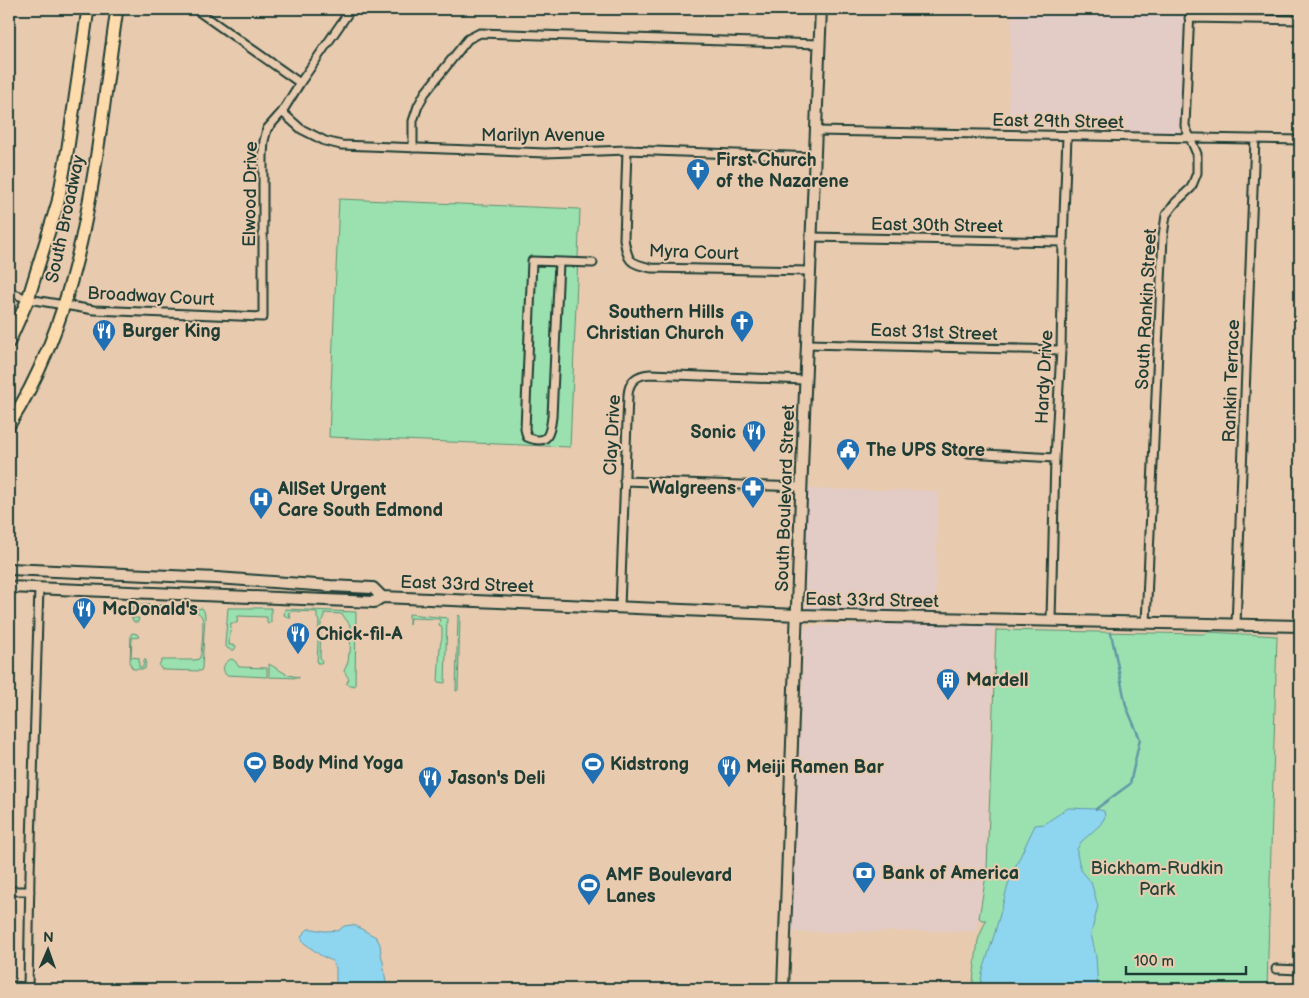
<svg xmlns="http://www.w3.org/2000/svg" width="1309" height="998" font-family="'Balsamiq Sans',sans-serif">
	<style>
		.built { fill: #e3cbc6 }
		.green { fill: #9be1af; stroke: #5d8f72 }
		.water { fill: #8ed5f0; stroke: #6298a5 }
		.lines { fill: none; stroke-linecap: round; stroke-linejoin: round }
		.stream { stroke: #6298a5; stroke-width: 2.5 }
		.street-casing { stroke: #1f3d34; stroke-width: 11 }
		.secondary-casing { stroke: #1f3d34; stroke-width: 14 }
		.primary-casing { stroke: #1f3d34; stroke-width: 15 }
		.street { stroke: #e8cbaf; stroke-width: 7 }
		.secondary { stroke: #e8cbaf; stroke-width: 10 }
		.primary { stroke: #fedbac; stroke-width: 11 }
		.labels { text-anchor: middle; stroke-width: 4; stroke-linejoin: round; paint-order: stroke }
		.street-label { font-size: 18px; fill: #1f3d34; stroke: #e8cbaf }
		.poi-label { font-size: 18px; font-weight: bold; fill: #1f3d34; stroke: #e8cbaf; text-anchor: start }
		.park-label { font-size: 18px; fill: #25453a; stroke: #e8cbaf }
	</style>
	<rect width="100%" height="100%" fill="#e8cbaf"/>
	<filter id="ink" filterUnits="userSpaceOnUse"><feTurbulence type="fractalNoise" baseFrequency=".02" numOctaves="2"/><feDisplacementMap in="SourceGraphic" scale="10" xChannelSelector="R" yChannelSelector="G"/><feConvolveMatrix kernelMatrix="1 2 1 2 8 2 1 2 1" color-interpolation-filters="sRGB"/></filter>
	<g filter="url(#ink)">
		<!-- built -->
		<path class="built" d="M1012 9H1184L1179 132 1008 127Z
			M806 489 938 491 935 612 804 611Z
			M994 623 986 869 976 931 791 932 805 626Z"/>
		<!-- green -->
		<path class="green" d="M339 199 580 209 570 447 329 437Z
			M141 604 193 607 198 609 202 608 204 611 205 616 202 668 201 671 165 670 161 669 159 665 162 660H195L199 659 201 654C202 646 204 624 202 617 196 604 153 606 141 605L139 608H133V618H139L138 622H134C130 619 132 611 133 606H138Z
			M228 608H271V622L268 624 267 623V617L238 616 237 623H231L229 645H235L236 647 234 650H231L227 648 225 644Z
			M285 609 356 612 355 686 347 684V682L349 679 344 671 348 662 349 653H350L351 631H349L350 625 342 614 324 613V619L321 622 320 657 322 662 321 663H317L319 621 317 618V612L292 611 288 613 291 618H289L284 615Z
			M409 614 447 618 445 683 438 682 440 646 442 638V627L439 625 440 619 410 618 409 625Z
			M459 615 460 616 458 690 456 691 458 616Z
			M996 630 1205 634 1209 632 1277 636 1267 989H972L978 940 986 920H982L979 918 987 869Z
			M133 633 137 634 139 637 132 638 131 657 139 658V667H143L144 660H146L145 669H133L130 664 131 634Z
			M232 659 235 661 239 667 267 668V677L226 675C221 669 224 661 232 659Z
			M269 664 288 675 299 677V678L269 677Z"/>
		<!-- water -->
		<path class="water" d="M1068 808 1096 809 1104 811 1105 817 1100 825 1081 842 1077 849V854L1081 870 1091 882 1098 906 1091 934 1096 956 1098 989H980L982 974 995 932 1010 878 1035 825 1044 824Z
			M351 925 356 926 376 937 380 944 381 954 383 962 387 989H336V968L332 961 320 955 303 942 301 936 308 929C314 928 319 931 325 931 330 931 333 930 338 931L344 926Z"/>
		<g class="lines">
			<!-- stream -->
			<path class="stream" d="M1096 809 1130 784 1140 739 1126 706 1111 633"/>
			<!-- street casing -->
			<g class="street-casing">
				<path id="street" d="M195 9 300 83
					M1189 18 1300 20
					M282 112 301 129 325 141 341 145 545 153 627 150 815 157
					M816 131 1300 140
					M413 148V121L418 106 425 93 468 39 480 33 819 44
					M627 150 624 239C628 262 629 263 651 268L810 271
					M811 237 1063 242
					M559 262 552 417C550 434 548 446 527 437L525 429 532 261 593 263
					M9 292 28 299 94 310 263 317V156L264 141 267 129 282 112 300 83 351 9
					M807 344 1061 350
					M968 453 1055 458
					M624 481 802 487
					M620 607 628 395C629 381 636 375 650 374L805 380
					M1051 620 1055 458 1061 350 1063 242 1067 136
					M1146 623 1163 236 1166 215 1176 202 1191 188 1197 173V154L1185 126 1190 9
					M1236 625 1255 139
					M9 891H30
					M1276 969 1300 970
					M9 986 28 987
					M28 989 30 874 39 588"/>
			</g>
			<!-- secondary casing -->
			<g class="secondary-casing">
				<path id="secondary" d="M9 569 217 578 330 586 373 588 382 597
					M9 587 374 602 382 597 798 615 1300 626
					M783 989 804 415 821 9"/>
			</g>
			<!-- primary casing -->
			<g class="primary-casing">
				<path id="primary" d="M9 342 28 299 58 202 68 147 88 9
					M9 425C88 302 96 150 117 9"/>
			</g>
			<!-- street -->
			<use href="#street" class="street"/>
			<!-- secondary -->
			<use href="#secondary" class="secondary"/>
			<!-- primary -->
			<use href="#primary" class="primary"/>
		</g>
	</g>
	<!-- icons -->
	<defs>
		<g id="church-pin" transform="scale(1.25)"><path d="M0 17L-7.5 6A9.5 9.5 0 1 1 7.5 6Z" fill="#1f6fb2" stroke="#e8cbaf"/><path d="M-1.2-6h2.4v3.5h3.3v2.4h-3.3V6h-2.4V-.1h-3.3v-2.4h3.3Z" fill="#fff"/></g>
		<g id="restaurant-pin" transform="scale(1.25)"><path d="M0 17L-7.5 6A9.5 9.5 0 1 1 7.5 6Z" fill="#1f6fb2" stroke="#e8cbaf"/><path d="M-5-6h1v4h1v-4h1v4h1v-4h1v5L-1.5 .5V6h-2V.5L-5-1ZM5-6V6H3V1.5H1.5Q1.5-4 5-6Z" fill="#fff"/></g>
		<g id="civic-pin" transform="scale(1.25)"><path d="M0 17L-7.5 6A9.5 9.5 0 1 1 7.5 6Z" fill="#1f6fb2" stroke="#e8cbaf"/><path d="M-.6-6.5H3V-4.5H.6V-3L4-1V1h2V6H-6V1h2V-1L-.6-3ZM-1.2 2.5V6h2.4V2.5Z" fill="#fff"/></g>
		<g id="pharmacy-pin" transform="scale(1.25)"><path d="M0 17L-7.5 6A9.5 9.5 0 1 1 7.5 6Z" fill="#1f6fb2" stroke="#e8cbaf"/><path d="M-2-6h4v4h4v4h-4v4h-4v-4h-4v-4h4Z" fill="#fff"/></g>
		<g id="hospital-pin" transform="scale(1.25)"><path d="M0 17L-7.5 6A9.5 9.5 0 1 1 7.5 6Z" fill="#1f6fb2" stroke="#e8cbaf"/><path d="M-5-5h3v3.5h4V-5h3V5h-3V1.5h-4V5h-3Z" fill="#fff"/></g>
		<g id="building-pin" transform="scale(1.25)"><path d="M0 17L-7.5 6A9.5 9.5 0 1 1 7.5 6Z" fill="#1f6fb2" stroke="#e8cbaf"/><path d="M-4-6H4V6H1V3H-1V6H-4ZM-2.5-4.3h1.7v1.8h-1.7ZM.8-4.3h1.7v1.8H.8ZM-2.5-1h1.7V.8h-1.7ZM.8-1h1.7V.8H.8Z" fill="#fff"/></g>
		<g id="stadium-pin" transform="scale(1.25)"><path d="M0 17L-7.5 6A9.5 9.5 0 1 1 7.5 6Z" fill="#1f6fb2" stroke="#e8cbaf"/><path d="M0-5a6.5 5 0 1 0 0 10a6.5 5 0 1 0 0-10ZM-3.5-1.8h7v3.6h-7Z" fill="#fff"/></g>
		<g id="bank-pin" transform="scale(1.25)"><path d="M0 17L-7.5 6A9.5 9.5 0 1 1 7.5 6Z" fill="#1f6fb2" stroke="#e8cbaf"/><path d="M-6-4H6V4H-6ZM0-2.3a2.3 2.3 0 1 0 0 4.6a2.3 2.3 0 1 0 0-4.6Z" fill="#fff"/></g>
	</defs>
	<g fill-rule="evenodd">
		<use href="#church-pin" x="698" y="170"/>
		<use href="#church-pin" x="742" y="322"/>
		<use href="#restaurant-pin" x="104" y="331"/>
		<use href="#restaurant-pin" x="754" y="432"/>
		<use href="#civic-pin" x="848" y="450"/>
		<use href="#pharmacy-pin" x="753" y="488"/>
		<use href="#hospital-pin" x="261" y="499"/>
		<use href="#restaurant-pin" x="84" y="609"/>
		<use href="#restaurant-pin" x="298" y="634"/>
		<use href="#building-pin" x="948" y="680"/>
		<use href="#stadium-pin" x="255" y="763"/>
		<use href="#stadium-pin" x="593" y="764"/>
		<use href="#restaurant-pin" x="729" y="767"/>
		<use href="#restaurant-pin" x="430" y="778"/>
		<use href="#bank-pin" x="864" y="873"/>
		<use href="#stadium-pin" x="589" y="885"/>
	</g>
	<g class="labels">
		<!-- street labels -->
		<g class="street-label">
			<text transform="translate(1058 121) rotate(1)" y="6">East 29th Street</text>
			<text x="543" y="141">Marilyn Avenue</text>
			<text transform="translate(250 194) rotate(-89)" y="6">Elwood Drive</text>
			<text transform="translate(65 219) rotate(-78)" y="6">South Broadway</text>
			<text transform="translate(937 225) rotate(1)" y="6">East 30th Street</text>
			<text transform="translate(694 252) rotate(2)" y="6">Myra Court</text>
			<text transform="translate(151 296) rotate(3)" y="6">Broadway Court</text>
			<text transform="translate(1146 309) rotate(-87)" y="6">South Rankin Street</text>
			<text transform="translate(934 332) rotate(2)" y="6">East 31st Street</text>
			<text transform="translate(1044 377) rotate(-87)" y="6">Hardy Drive</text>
			<text transform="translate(1231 381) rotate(-88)" y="6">Rankin Terrace</text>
			<text transform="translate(612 435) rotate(-87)" y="6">Clay Drive</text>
			<text transform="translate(785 498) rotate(-88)" y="6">South Boulevard Street</text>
			<text transform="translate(467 584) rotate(2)" y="6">East 33rd Street</text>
			<text transform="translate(872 600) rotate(1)" y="6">East 33rd Street</text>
		</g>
		<!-- poi labels -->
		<g class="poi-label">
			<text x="716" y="166">First Church<tspan x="716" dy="21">of the Nazarene</tspan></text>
			<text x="724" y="318" text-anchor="end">Southern Hills<tspan x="724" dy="21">Christian Church</tspan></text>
			<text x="122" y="337">Burger King</text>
			<text x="736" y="438" text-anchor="end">Sonic</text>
			<text x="866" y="456">The UPS Store</text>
			<text x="736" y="494" text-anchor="end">Walgreens</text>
			<text x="278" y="495">AllSet Urgent<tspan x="278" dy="21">Care South Edmond</tspan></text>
			<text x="102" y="615">McDonald's</text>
			<text x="316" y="640">Chick-fil-A</text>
			<text x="966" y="686">Mardell</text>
			<text x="272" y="769">Body Mind Yoga</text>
			<text x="610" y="770">Kidstrong</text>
			<text x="746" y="773">Meiji Ramen Bar</text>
			<text x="448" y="784">Jason's Deli</text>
			<text x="882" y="879">Bank of America</text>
			<text x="606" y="881">AMF Boulevard<tspan x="606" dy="21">Lanes</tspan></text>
		</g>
		<!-- park labels -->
		<g class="park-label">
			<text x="1157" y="874">Bickham-Rudkin<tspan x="1157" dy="21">Park</tspan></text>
		</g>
	</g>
	<!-- margin -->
	<rect width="1309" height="998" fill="none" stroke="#e8cbaf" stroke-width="30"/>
	<rect x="15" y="15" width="1279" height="968" fill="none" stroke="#1f3d34" stroke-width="2" filter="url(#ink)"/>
	<!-- north arrow -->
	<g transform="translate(48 950) rotate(2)" stroke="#e8cbaf" stroke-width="4" paint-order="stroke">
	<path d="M0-4L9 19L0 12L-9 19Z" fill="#1f3d34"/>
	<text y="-8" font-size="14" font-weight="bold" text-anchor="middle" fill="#1f3d34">N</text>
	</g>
	<!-- scale -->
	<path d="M1126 966v8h120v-8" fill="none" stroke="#1f3d34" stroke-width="2.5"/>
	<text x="1134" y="966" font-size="15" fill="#1f3d34" stroke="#e8cbaf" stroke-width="4" paint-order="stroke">100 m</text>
</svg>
